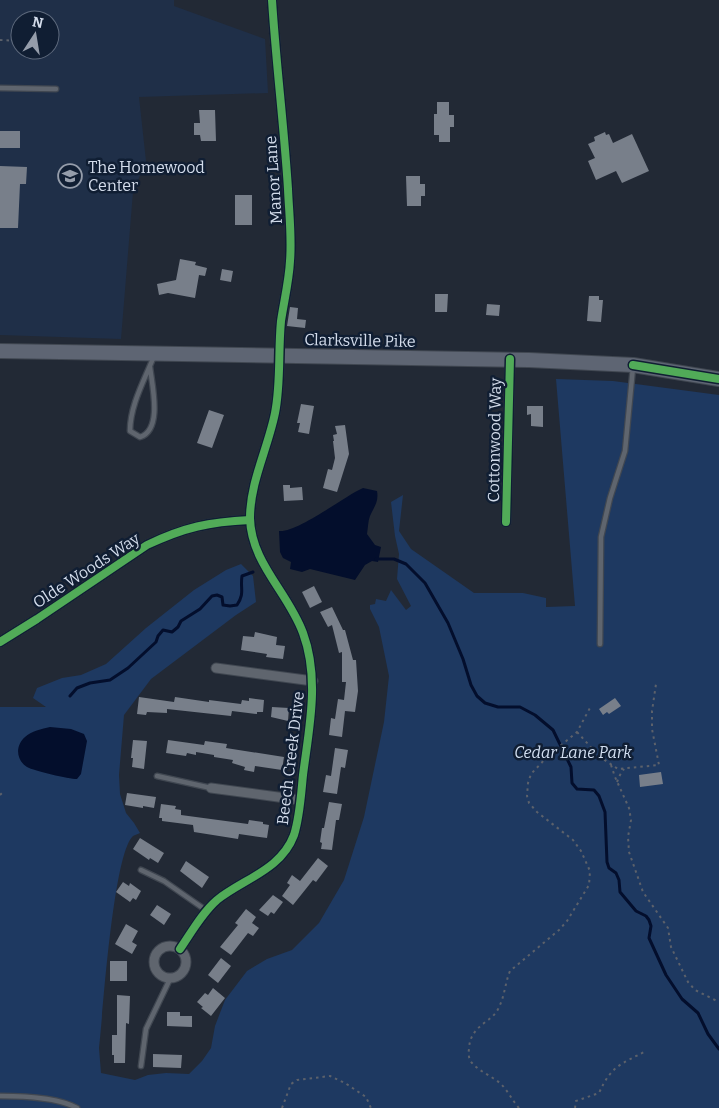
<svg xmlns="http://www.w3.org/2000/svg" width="719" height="1108" font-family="Bitter,serif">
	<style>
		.built { fill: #1f2f48; fill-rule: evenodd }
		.green { fill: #1e3961 }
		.water { fill: #030e2c }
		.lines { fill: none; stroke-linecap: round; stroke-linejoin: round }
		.stream { stroke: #030e2c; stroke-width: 3 }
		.building { fill: #787f8a }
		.service-casing { stroke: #404751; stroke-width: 7 }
		.minor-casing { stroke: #404751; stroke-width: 11 }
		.primary-casing { stroke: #404751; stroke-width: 16 }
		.path { stroke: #5c616b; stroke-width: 2; stroke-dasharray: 2.5 4; stroke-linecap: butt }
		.service { stroke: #5f656e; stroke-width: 4.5 }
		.minor { stroke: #5f656e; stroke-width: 9 }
		.primary { stroke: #5e6573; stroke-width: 14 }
		.cycleway-casing { stroke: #101e33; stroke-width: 11 }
		.cycleway { stroke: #51ab58; stroke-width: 8 }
		.labels { text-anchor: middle; stroke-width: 5; stroke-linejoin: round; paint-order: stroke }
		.poi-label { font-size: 16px; fill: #d3dceb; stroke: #101e33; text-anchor: start }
		.street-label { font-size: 16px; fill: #d3dceb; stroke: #101e33 }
		.park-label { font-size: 16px; font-style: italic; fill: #d2dff1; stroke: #101e33 }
	</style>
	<rect width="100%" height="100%" fill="#222935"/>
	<!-- built -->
	<path class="built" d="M0 0H174V6L265 39 268 93 139 97 146 161 133 192 121 339 0 335ZM20 20H50V50H20Z"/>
	<!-- green -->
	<path class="green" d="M556 379 613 381 719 395V1108H0V707H46L33 698 37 688 62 678 81 675 106 664 146 628 194 590 226 570 241 564 253 576 256 602 236 615 151 679 124 715 119 775 120 794 126 813 134 823 140 833C138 834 135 835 133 836 113 854 103 1014 99 1048L101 1073 135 1080 148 1075 166 1073 189 1074 202 1061 211 1048 215 1026 225 1000 247 971 267 959 292 950 319 923 344 880 364 817 384 722 389 676 379 627 370 609V605L375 604 376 599 386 601 391 590 406 610 411 606 397 579 399 554 395 536 391 502 403 495 399 531 411 549 474 593H523L546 598V607L575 606Z"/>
	<!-- water -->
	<path class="water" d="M363 488 377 491C379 502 374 507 370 516 368 521 368 528 367 534L375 545 381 547 378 562 372 561 365 565 355 580 310 569 302 572 290 569 291 562 283 558 280 552 279 531C297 533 343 497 363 488Z
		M50 727 71 729 84 734 87 741 81 774 77 779C69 779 34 771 27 767 16 760 15 746 25 737 31 731 42 729 50 727Z"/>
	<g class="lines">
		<!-- stream -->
		<path class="stream" d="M376 559H394L406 564 425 583 448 623 463 659 471 685 477 696 485 703 498 707H520L535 715 553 730 571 767 572 783 577 789 594 790 599 796 605 812 607 862 609 868 616 873 619 880 620 892 636 911 646 916 649 920 651 926 649 938 666 975 682 999 698 1013 708 1034 719 1049
			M70 696 77 688 90 683 110 680 128 668 156 642 158 636 163 630 172 632 178 627 181 621 200 609 212 596 217 595 222 597 223 605 230 606 237 605C245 593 240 589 242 576L253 572"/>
	</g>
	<!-- building -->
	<path class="building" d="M437 102H449V115H454V127H450V142H439V135H434V114H437Z
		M199 110H215L216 141H201L200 135H194V123H200Z
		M0 131H20V148H0Z
		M605 132 606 135 609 134 613 143 632 134 649 171 622 183 616 171 596 180 588 161 595 158 588 144 595 141 594 137Z
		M0 166 27 167 26 184H20L18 228H0Z
		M406 176H420V184H425V196H421V206H407Z
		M235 195H252V225H235Z
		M180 259 196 262 195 265 207 268 205 276 199 275 195 298 168 293 159 295 157 284 176 280Z
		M222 269 233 271 231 282 220 280Z
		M435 294H448L447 312H435Z
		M589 296H599V300H603L601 322 587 321Z
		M487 304 500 305 499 316 486 315Z
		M290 307 298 308 297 319 306 320 305 328 287 326Z
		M301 404 314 406 309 434 298 432 300 423H297Z
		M527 406H543V427L531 426V414L527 415Z
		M209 410 224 415 212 448 197 443Z
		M345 425 349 454 337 492 323 488 328 469 332 470 335 458 333 441H334L333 435 337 434 335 426Z
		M283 485H290V488L302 487 303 500 284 501Z
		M314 586 322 602 310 608 302 592Z
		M332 607 343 630H345L353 660H356L358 691 355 712 345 711 342 737 329 735 331 718 335 719 338 699 344 700 346 682H342V652L339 653 332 625 328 627 320 612Z
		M255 632 277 637 276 645 285 646 283 659 266 657 267 654 241 650 243 636 254 637Z
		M139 697 174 702 175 697 209 702V700L241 704 242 700 249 701V698L264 700 263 712H257V714L232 711 231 716 167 709V713L147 712 146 715 137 714Z
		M615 698 621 706 609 714 607 712 603 715 599 709Z
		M272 707 289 708 288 721 271 717Z
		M133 740 147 741 144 769 132 767 133 758H131Z
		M168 740 204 745 205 741 227 744 226 748 284 757 282 770 255 766 254 772 244 770 245 767 232 763 233 760 214 757V755L196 752V755L187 753 186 756 166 753Z
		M335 748 348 750 345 768 341 767 337 794 323 792 326 775 331 776Z
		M661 772 663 784 640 787 639 775Z
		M127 793 156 797 154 808 143 806V808L125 805Z
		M329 802 342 804 339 820H336L332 850 321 849 322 843 320 842 322 828H324Z
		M161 804 176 806 175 809 181 810V815L248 824 249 820 263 822V824L269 825 267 838 239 834 238 839 194 832 193 825 162 821V818H159Z
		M140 838 164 853 158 863 150 858 149 860 133 849Z
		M318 858 328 866 316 882 313 880 293 905 282 896 290 885 287 883 292 875 300 881Z
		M186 861 209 877 202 888 180 871Z
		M123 882 129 886 130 883 141 891 136 900 133 898 130 902 116 892Z
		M273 895 283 902 274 914 271 912 268 916 259 910Z
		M157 905 171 914 164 925 150 915Z
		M246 909 256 917 252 923 259 928 253 936 248 933 231 955 220 947 238 925 235 923Z
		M126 924 138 931 132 942 137 945 132 954 115 944Z
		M221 958 231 966 218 983 208 975Z
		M110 961H127V981H110Z
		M213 988 225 998 211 1016 201 1008 203 1007 197 1002 205 993 208 995Z
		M117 995 130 996 129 1024 126 1023 125 1063H114V1055H112V1035H117Z
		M167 1012H180V1016H192V1027L167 1026Z
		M153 1054 182 1055 181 1068 153 1067Z"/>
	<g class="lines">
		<!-- service casing -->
		<g class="service-casing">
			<path id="service" d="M0 88 56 89
				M150 367C152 385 163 430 140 437L130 431C130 405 145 379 154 356
				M600 644 601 537 610 498 625 451 633 367
				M157 776 211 788
				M141 870 164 881 207 911
				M141 1066 146 1029 170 979
				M0 1096C23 1096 57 1097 77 1108"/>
		</g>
		<!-- minor casing -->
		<g class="minor-casing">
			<path id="minor" d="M506 522 510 359
				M0 642 37 619 147 545C185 527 209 522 250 520
				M216 668 313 681
				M211 788 300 800
				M154 962a16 16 0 1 1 32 0a16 16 0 1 1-32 0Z
				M180 949C191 933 202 913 217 900 243 879 281 870 294 835 300 816 301 794 303 775 309 728 320 679 303 633 288 592 251 563 250 518 250 482 268 448 275 413 281 383 278 352 281 321 284 301 289 281 290 261 292 237 289 213 288 189 284 126 276 63 272 0"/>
		</g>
		<!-- primary casing -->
		<g class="primary-casing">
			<path id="primary" d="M0 351 529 360 633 365 719 379"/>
		</g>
		<!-- path -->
		<path class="path" d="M0 40 20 41
			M50 41H51
			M577 732 600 757 618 769 659 765 652 729V711L656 684
			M611 765 615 777 629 808 631 820 628 837 629 852 643 892 668 928 671 947 688 982 695 990 719 1002
			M617 782 620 775 624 769
			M0 795 2 793
			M282 1108 291 1084 297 1080 330 1076 345 1083 366 1097 371 1108
			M519 1108C512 1100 508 1091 501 1084 492 1076 480 1072 472 1063 469 1060 468 1054 469 1049 470 1024 493 1023 499 1007 505 995 505 983 510 971L559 930 567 921 589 885 590 871 581 851 573 840 537 812 529 803 527 796 528 783 531 774 547 757 577 732 591 706
			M575 1108 576 1101 599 1093C611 1066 621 1064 646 1051"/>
		<!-- service -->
		<use href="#service" class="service"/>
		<!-- minor -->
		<use href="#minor" class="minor"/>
		<!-- primary -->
		<use href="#primary" class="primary"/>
		<!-- cycleway casing -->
		<g class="cycleway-casing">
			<path id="cycleway" d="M633 365 719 379
				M506 522 510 359
				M0 642 37 619 147 545C185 527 209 522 250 520
				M180 949C191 933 202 913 217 900 243 879 281 870 294 835 300 816 301 794 303 775 309 728 320 679 303 633 288 592 251 563 250 518 250 482 268 448 275 413 281 383 278 352 281 321 284 301 289 281 290 261 292 237 289 213 288 189 284 126 276 63 272 0"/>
		</g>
		<!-- cycleway -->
		<use href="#cycleway" class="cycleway"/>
	</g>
	<!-- icons -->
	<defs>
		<g id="school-ring" transform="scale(1.25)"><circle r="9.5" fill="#101e33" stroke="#959dab" stroke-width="1.5"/><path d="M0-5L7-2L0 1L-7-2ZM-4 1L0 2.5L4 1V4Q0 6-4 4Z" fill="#959dab"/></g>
	</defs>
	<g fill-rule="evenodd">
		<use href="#school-ring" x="70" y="176"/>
	</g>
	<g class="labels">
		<!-- poi labels -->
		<g class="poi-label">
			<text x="88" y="173">The Homewood<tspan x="88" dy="18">Center</tspan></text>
		</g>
		<!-- street labels -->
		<g class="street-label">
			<text transform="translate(273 180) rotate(-94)" y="6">Manor Lane</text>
			<text transform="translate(360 340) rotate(1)" y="6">Clarksville Pike</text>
			<text transform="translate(494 440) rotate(-89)" y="6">Cottonwood Way</text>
			<text transform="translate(86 570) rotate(-33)" y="6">Olde Woods Way</text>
			<text transform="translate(290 758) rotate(-83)" y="6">Beech Creek Drive</text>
		</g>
		<!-- park labels -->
		<g class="park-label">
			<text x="573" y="758">Cedar Lane Park</text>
		</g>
	</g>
	<!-- north arrow -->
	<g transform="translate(35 35) rotate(12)"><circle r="24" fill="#101e33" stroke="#5e6a7d"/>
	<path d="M0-4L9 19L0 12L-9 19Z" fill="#959dab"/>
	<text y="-8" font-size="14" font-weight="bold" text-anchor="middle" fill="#d3dceb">N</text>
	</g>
</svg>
